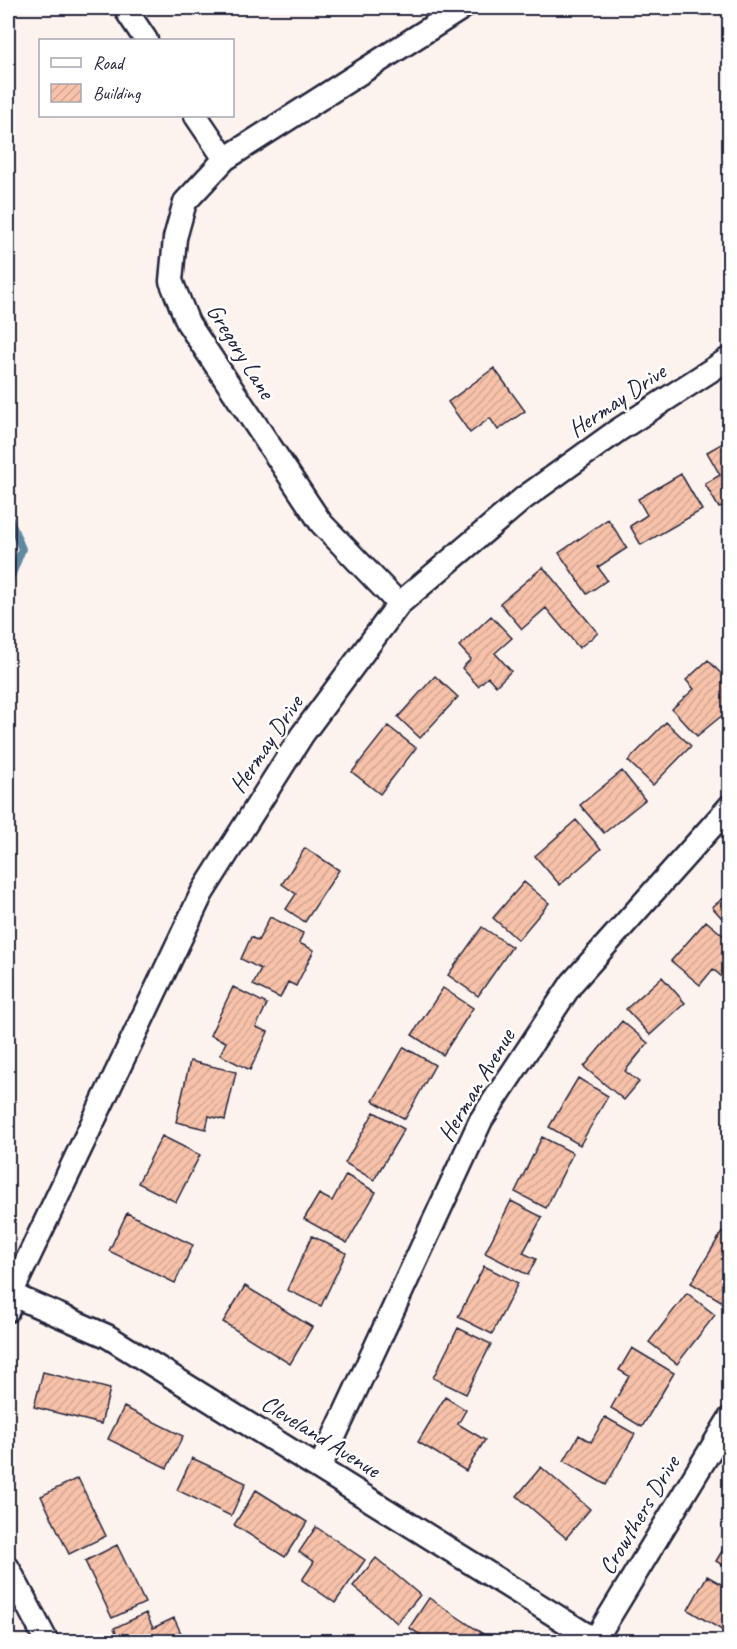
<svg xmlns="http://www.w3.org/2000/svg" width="737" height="1649" font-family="Caveat,sans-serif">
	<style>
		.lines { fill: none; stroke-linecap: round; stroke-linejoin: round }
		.stream { stroke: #5e8aa2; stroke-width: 8 }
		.building { fill: url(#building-hatch); stroke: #22223b; stroke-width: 1.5 }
		.street-casing { stroke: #22223b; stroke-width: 27 }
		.street { stroke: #fff; stroke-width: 22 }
		.labels { text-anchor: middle; stroke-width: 5; stroke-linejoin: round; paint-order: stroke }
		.street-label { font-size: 24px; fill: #22223b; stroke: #fff }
	</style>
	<defs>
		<pattern id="building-hatch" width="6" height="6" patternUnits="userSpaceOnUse" patternTransform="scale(1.5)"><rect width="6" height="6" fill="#f7c2a9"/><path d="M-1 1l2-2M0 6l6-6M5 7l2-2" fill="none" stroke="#d3a692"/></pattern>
	</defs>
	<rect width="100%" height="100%" fill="#fdf3ee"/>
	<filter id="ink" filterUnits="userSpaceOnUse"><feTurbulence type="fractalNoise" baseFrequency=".0167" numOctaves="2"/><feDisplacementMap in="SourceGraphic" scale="12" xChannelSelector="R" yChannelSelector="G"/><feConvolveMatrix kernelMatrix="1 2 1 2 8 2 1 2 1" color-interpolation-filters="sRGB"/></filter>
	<g filter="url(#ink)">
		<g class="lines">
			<!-- stream -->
			<path class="stream" d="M8 515 22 549 8 584"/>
		</g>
		<!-- building -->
		<path class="building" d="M494 368 525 411 498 430 490 418 470 433 448 402Z
			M730 439V482L727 483 730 488V503L719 508 705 484 720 475 707 452Z
			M681 474 702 510 641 545 630 526 647 515 638 499Z
			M608 519 627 548 598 567 607 580 587 594 559 553Z
			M543 567 598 633 579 648 546 608 522 629 500 603Z
			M491 616 512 638 495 653 511 671 496 686 488 677 478 686 462 668 471 659 459 646Z
			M708 660 730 683V709L697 736 672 709 694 689 686 680Z
			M435 676 458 697 420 738 398 717Z
			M666 722 691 746 653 785 628 761Z
			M388 726 416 748 380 794 352 772Z
			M622 771 645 800 604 833 580 805Z
			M576 820 601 849 560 885 535 856Z
			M305 848 339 870 305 922 286 909 296 894 282 884Z
			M524 882 549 903 518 940 493 918Z
			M730 893V927L712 907Z
			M270 917 303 933 299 943 314 950 296 986 288 982 280 998 253 985 261 969 241 959 251 937 258 941Z
			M706 921 730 941V969L722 977 713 969 700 985 671 961Z
			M482 927 512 947 478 996 448 975Z
			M662 977 685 1003 650 1035 626 1009Z
			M233 987 267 1004 256 1027 268 1032 250 1070 220 1055 226 1042 210 1035Z
			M443 988 473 1008 443 1055 412 1035Z
			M622 1021 648 1043 625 1071 639 1082 624 1100 584 1067Z
			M404 1047 435 1065 405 1119 373 1101Z
			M190 1061 236 1072 225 1120 209 1116 206 1129 176 1122Z
			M578 1078 608 1096 580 1145 549 1127Z
			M374 1112 404 1129 374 1180 345 1163Z
			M162 1136 200 1155 176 1202 138 1183Z
			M542 1137 573 1153 546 1208 515 1192Z
			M346 1175 376 1192 347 1243 304 1219 319 1194 332 1201Z
			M511 1201 542 1217 523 1253 536 1259 528 1275 485 1253Z
			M127 1213 193 1245 175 1283 109 1251Z
			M722 1232 730 1237V1287L721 1301 691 1283Z
			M312 1236 346 1253 321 1306 287 1290Z
			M484 1266 518 1283 492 1334 458 1317Z
			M245 1286 312 1327 290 1364 223 1322Z
			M687 1293 715 1315 677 1364 649 1342Z
			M458 1328 491 1344 466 1394 433 1378Z
			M632 1348 674 1373 642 1427 611 1408 629 1376 619 1370Z
			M43 1372 110 1389 101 1424 34 1407Z
			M445 1397 466 1410 458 1424 485 1440 466 1471 418 1442Z
			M124 1407 183 1436 167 1468 108 1439Z
			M605 1417 635 1434 606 1485 564 1461 579 1435 591 1442Z
			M192 1458 246 1483 231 1516 177 1490Z
			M541 1467 590 1509 566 1538 517 1496Z
			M78 1478 106 1536 69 1554 41 1496Z
			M256 1490 307 1522 285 1557 234 1525Z
			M316 1527 365 1560 335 1603 302 1580 314 1562 299 1552Z
			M730 1538V1570L716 1561Z
			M117 1545 145 1603 112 1618 85 1561Z
			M376 1558 420 1595 397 1623 353 1586Z
			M707 1576 730 1589V1635L688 1610Z
			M429 1598 486 1636 482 1642H417L421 1635 409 1628Z
			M146 1613 153 1628 174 1618 185 1642H120L114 1628Z"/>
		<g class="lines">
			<!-- street casing -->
			<g class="street-casing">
				<path id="street" d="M128 13 146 40
					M196 116 225 159
					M399 604 321 523 188 323 171 281 175 238 185 202 225 159 462 8
					M8 1293 107 1336 598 1642
					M8 1310 11 1294 202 893 302 735 399 604 524 498 617 431 730 358
					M320 1467 481 1120 572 983 730 806
					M8 1568 47 1642
					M595 1640 730 1418"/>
			</g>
			<!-- street -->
			<use href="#street" class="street"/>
		</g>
	</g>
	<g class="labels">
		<!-- street labels -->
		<g class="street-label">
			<text transform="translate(241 351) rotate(58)" y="8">Gregory Lane</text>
			<text transform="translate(617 400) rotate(-34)" y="8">Hermay Drive</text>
			<text transform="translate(266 744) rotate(-56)" y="8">Hermay Drive</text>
			<text transform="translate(476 1085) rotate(-59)" y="8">Herman Avenue</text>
			<text transform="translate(321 1436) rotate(32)" y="8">Cleveland Avenue</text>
			<text transform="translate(639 1515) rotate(-59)" y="8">Crowthers Drive</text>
		</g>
	</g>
	<!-- margin -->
	<rect width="737" height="1649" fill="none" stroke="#fff" stroke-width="30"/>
	<rect x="15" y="15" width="707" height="1619" fill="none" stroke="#22223b" stroke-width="2" filter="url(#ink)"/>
	<!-- legend -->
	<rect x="39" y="39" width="195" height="78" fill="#ffffff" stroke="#a7a7b1" stroke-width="1.5"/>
	<rect x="51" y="58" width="30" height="9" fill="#ffffff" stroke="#a7a7b1" stroke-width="1.5"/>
	<text x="93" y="69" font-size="18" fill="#22223b">Road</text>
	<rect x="51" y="84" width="30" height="18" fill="url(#building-hatch)" stroke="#a7a7b1" stroke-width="1.5"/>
	<text x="93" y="99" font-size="18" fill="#22223b">Building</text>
</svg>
